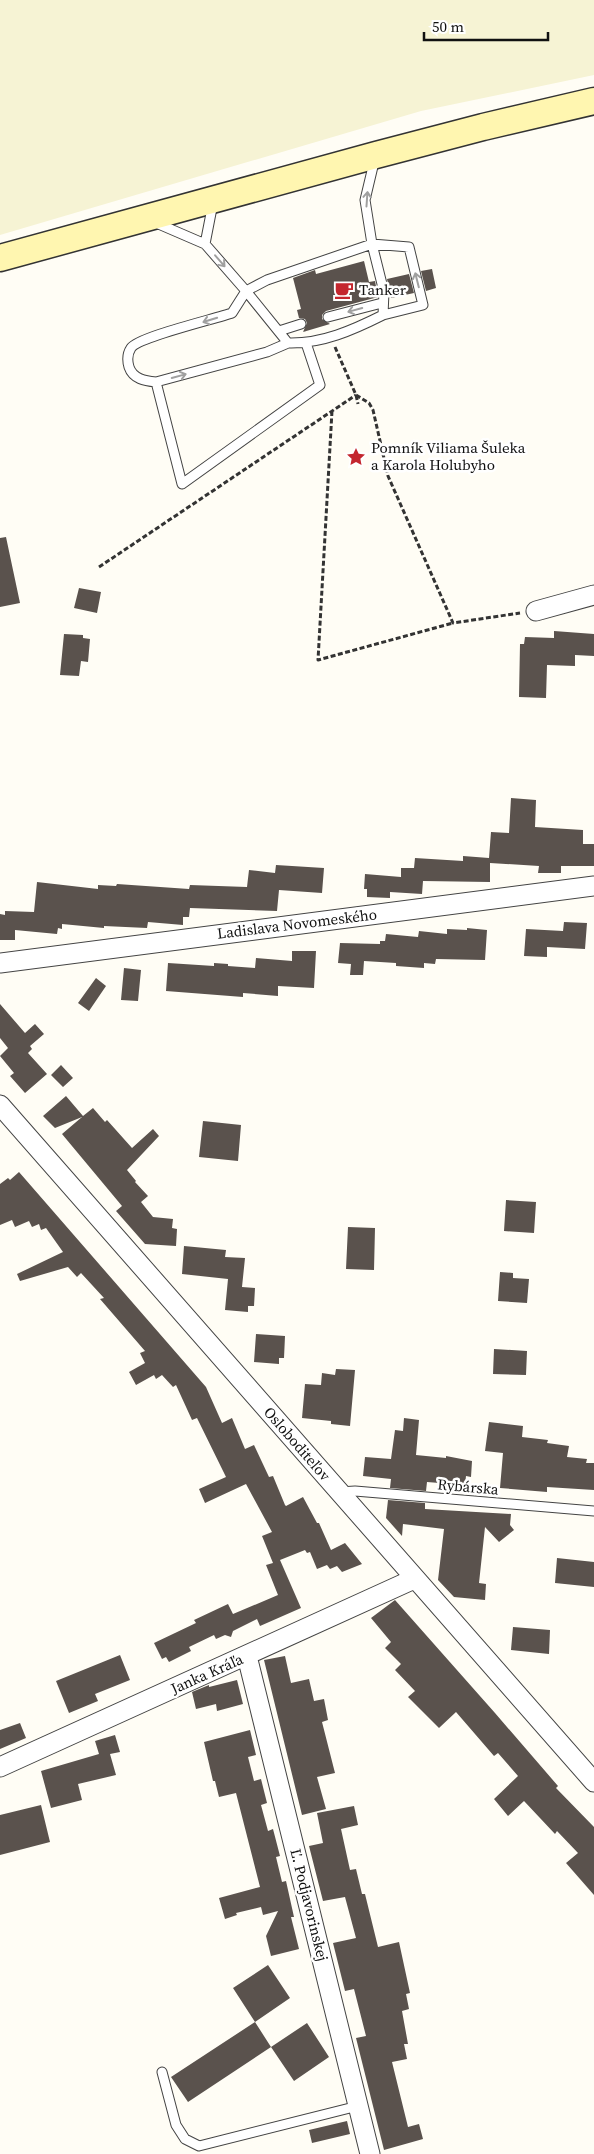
<svg xmlns="http://www.w3.org/2000/svg" width="594" height="2154" font-family="'Source Serif 4',serif">
	<style>
		.farmland { fill: #f6f3d4 }
		.building { fill: #5a524d }
		.lines { fill: none; stroke-linecap: round; stroke-linejoin: round }
		.lane-casing { stroke: #444; stroke-width: 11 }
		.street-casing { stroke: #444; stroke-width: 21 }
		.secondary-casing { stroke: #333; stroke-width: 29 }
		.path { stroke: #333; stroke-width: 3; stroke-dasharray: 5 2.5; stroke-linecap: butt }
		.lane { stroke: #fff; stroke-width: 9 }
		.street { stroke: #fff; stroke-width: 19 }
		.secondary { stroke: #fff6b0; stroke-width: 26 }
		.oneway { stroke: #a0a0a0 }
		.labels { text-anchor: middle; stroke-width: 5; stroke-linejoin: round; paint-order: stroke }
		.poi-label { font-size: 15px; fill: #111; stroke: #fff; text-anchor: start }
		.street-label { font-size: 15px; fill: #111; stroke: #fff }
	</style>
	<rect width="100%" height="100%" fill="#fffdf5"/>
	<!-- farmland -->
	<path class="farmland" d="M0 0H594V75L421 111 0 235Z"/>
	<!-- building -->
	<path class="building" d="M364 261 369 282 375 281 378 297 326 311 322 315V319L330 324 303 332 307 323 305 319 299 318 297 310 301 309 293 278 315 270 316 274Z
		M432 269 436 288 426 291 421 271Z
		M409 274 414 293 391 298 387 279Z
		M6 537 20 603 0 607V538Z
		M79 588 101 592 97 613 74 608Z
		M554 631 594 634V656L575 655V666L547 665 546 698 519 697 520 644H524L525 637 554 638Z
		M64 634 83 635V638L90 639 88 662 81 661 79 676 60 675Z
		M511 798 536 800 535 827 583 830V844H594V866H561V873H538L539 866 490 863V882L423 881 422 894 390 892V898L367 897V889H364L365 874 401 877V868H414L415 858 463 861V856L489 858 491 832 509 833Z
		M276 865 324 868 322 893 279 890 277 911 190 908 189 917H183V925L148 922 147 928 104 926V928L62 924V929L58 928 57 934 15 930V940H0V914L5 915V911L34 912 37 882 98 889V885L116 886 117 884 189 889 190 885 247 887 249 870 275 873Z
		M564 922 587 923 585 949 547 947V957L524 956 526 929 563 931Z
		M467 928 487 930 485 960 436 959 435 964 424 963V968L396 966V963L364 961 363 975H350L351 964 338 963 340 943 380 944V941H385L386 934 418 937 419 931 447 934V929L467 930Z
		M292 951H316L314 988 278 986V996L243 993V997L166 991 168 963 214 966V963L228 964V966L255 968 256 958 292 961Z
		M124 968 141 970 138 1001 121 1000Z
		M96 978 106 986 89 1011 78 1003Z
		M0 1004 25 1033 35 1024 44 1034 30 1046 32 1049 28 1053 47 1074 25 1093 10 1076 14 1073 0 1056 8 1048 0 1038Z
		M61 1065 73 1078 63 1087 51 1075Z
		M66 1096 83 1116 93 1108 105 1122 107 1120 132 1148 153 1129 159 1136 127 1170 136 1181 135 1182 148 1196 141 1202 153 1217 173 1219 172 1228 177 1229 176 1246 145 1244 116 1211 122 1206 62 1134 82 1117 55 1128 43 1116Z
		M203 1121 241 1125 238 1161 199 1157Z
		M19 1172 206 1387 222 1423 232 1418 245 1449 254 1445 269 1477 273 1476 285 1505 286 1506 303 1497 317 1523H319L331 1550 345 1543 362 1564 342 1572 337 1566 330 1569 327 1565 317 1569 310 1552 307 1553 305 1550 280 1560 301 1608 260 1626 257 1619 233 1631 231 1637 225 1635 216 1639 214 1635 189 1647 191 1651 169 1662 166 1657 162 1659 154 1643 196 1623 194 1620 228 1604 233 1614 278 1595 266 1565 273 1563 262 1536 272 1532 246 1484 205 1503 199 1489 226 1477 197 1418 192 1420 176 1385 173 1387 162 1375 156 1379 154 1375 136 1385 129 1372 145 1363 140 1353 145 1351 100 1299 104 1298 81 1273 77 1277 68 1267 20 1281 17 1274 63 1252 46 1228 41 1230 39 1224 32 1227 29 1221 15 1227 12 1220 0 1225V1184L8 1178 10 1180Z
		M506 1200 536 1202 534 1233 504 1231Z
		M348 1227 375 1228 374 1270 346 1269Z
		M184 1246 226 1250 225 1257 245 1258 242 1287 255 1288 254 1306H248V1312L225 1310 228 1279 182 1274Z
		M500 1272 513 1273V1278L529 1279 527 1303 498 1301Z
		M256 1334 285 1336 284 1358H279V1364L254 1362Z
		M494 1349 527 1351 526 1375 493 1374Z
		M336 1369 355 1370 350 1426 331 1424V1421L302 1418 305 1384 321 1385 322 1373 335 1375Z
		M404 1418 419 1420 416 1455 446 1458V1456L472 1461 471 1477 466 1476 465 1485 427 1482 426 1491 390 1488 391 1479 363 1476 365 1457 391 1459 395 1430 403 1431Z
		M489 1422 523 1426 522 1437 548 1440 547 1443 569 1446 567 1457 587 1459 586 1463H594V1490L547 1487V1492L500 1488 503 1453 485 1451Z
		M388 1500 425 1503V1509L511 1514 510 1525 514 1530 499 1542 485 1527 479 1583 486 1584 485 1600 454 1597 438 1580 444 1529 403 1524 402 1536 386 1518Z
		M557 1558 594 1562V1587L555 1583Z
		M395 1600 495 1713 558 1786 556 1788 594 1827V1895L566 1863 578 1853 557 1831 555 1834 524 1801 508 1816 494 1799 518 1776 498 1753 494 1756 456 1712 439 1728 408 1697 415 1691 395 1670 401 1664 385 1648 391 1642 371 1618Z
		M513 1627 550 1630 549 1654 511 1650Z
		M120 1655 130 1680 95 1694 98 1701 69 1713 56 1681Z
		M285 1656 291 1683 309 1679 314 1701 324 1699 328 1720 322 1722 335 1773 317 1777 326 1809 302 1815 264 1660Z
		M237 1680 243 1704 217 1711 216 1704 196 1709 192 1692 209 1685V1687Z
		M20 1723 26 1738 0 1749V1730Z
		M250 1730 256 1755 248 1757 254 1781 261 1779 267 1803 261 1805 268 1831 273 1829 280 1856 276 1857 282 1882 286 1881 294 1917H291L299 1949 271 1956 266 1936 278 1911 263 1915 261 1907 236 1913 237 1915 225 1919 219 1898 260 1887 236 1793 219 1797 215 1781H213L204 1742Z
		M115 1735 120 1752 110 1754 116 1775 78 1784 82 1800 51 1808 41 1771 99 1754 95 1741Z
		M41 1805 50 1842 0 1855V1815Z
		M354 1806 358 1825 341 1829 350 1870 356 1869 362 1894H365L378 1947 399 1942 410 1993 406 1994 409 2009 402 2011 408 2044H404L407 2059 392 2062 408 2127 419 2124 423 2139 384 2150 356 2038 366 2036 354 1989 345 1991 333 1943 356 1938 345 1897 323 1901 309 1846 323 1843 317 1813Z
		M268 1965 290 1998 255 2022 233 1988Z
		M255 2022 271 2047 188 2102 171 2077Z
		M307 2023 329 2057 294 2081 271 2047Z
		M347 2121 350 2134 312 2143 309 2130Z"/>
	<g class="lines">
		<!-- lane casing -->
		<g class="lane-casing">
			<path id="lane" d="M213 203 205 244 246 291 267 280 372 244 409 247 423 305 383 315
				M154 222 205 244
				M328 317 382 303
				M279 331 301 324
				M288 343 267 352 156 382C145 381 133 379 129 367 127 360 127 354 131 348 138 337 215 319 232 313L246 291 288 343C322 344 353 330 383 315L384 292 372 244 365 200 375 158
				M156 382 182 484 320 385 306 343
				M340 1492 355 1491 594 1511
				M162 2072 176 2125 185 2139 199 2146 358 2106"/>
		</g>
		<!-- street casing -->
		<g class="street-casing">
			<path id="street" d="M536 611 594 595
				M0 963 594 886
				M0 1105 594 1782
				M247 1656 370 2154
				M0 1767 414 1579"/>
		</g>
		<!-- secondary casing -->
		<g class="secondary-casing">
			<path id="secondary" d="M0 258 376 155 483 127 594 101"/>
		</g>
		<!-- path -->
		<path class="path" d="M335 347 356 395 358 404
			M356 395 369 403 373 410 388 476 453 623 520 613
			M332 411 318 660 453 623
			M99 567 356 395"/>
		<!-- lane -->
		<use href="#lane" class="lane"/>
		<!-- street -->
		<use href="#street" class="street"/>
		<!-- secondary -->
		<use href="#secondary" class="secondary"/>
	</g>
	<!-- one-way arrows -->
	<defs><path id="oneway-shaft" d="M-6 0H5M1.5-3L5.5 0L1.5 3" fill="none" stroke-width="1.6" stroke-linecap="round" stroke-linejoin="round" transform="scale(1.25)"/></defs>
	<g class="oneway">
		<use href="#oneway-shaft" transform="translate(367 199) rotate(-86)"/>
		<use href="#oneway-shaft" transform="translate(220 261) rotate(49)"/>
		<use href="#oneway-shaft" transform="translate(417 280) rotate(-104)"/>
		<use href="#oneway-shaft" transform="translate(355 310) rotate(165)"/>
		<use href="#oneway-shaft" transform="translate(210 320) rotate(163)"/>
		<use href="#oneway-shaft" transform="translate(179 376) rotate(-15)"/>
	</g>
	<!-- icons -->
	<defs>
		<g id="cafe-bare" transform="scale(1.5)"><path d="M-5.5-4.5H6V0H3Q3 3.5 0 3.5H-2.5Q-5.5 3.5-5.5 0ZM3-3.2v2h1.7v-2ZM-6 4.5H4V6H-6Z" fill="#c4262e" stroke="#fff" stroke-width="2.5" paint-order="stroke"/></g>
		<g id="sight-bare" transform="scale(1.5)"><path d="M0-6L1.8-2.2L6-1.7L2.9 1.2L3.7 5.4L0 3.3L-3.7 5.4L-2.9 1.2L-6-1.7L-1.8-2.2Z" fill="#c4262e" stroke="#fff" stroke-width="2.5" paint-order="stroke"/></g>
	</defs>
	<g fill-rule="evenodd">
		<use href="#cafe-bare" x="344" y="290"/>
		<use href="#sight-bare" x="356" y="457"/>
	</g>
	<g class="labels">
		<!-- poi labels -->
		<g class="poi-label">
			<text x="359" y="295">Tanker</text>
			<text x="371" y="453">Pomník Viliama Šuleka<tspan x="371" dy="17">a Karola Holubyho</tspan></text>
		</g>
		<!-- street labels -->
		<g class="street-label">
			<text transform="translate(297 924) rotate(-7)" y="5">Ladislava Novomeského</text>
			<text transform="translate(297 1444) rotate(49)" y="5">Osloboditeľov</text>
			<text transform="translate(468 1487) rotate(5)" y="5">Rybárska</text>
			<text transform="translate(207 1674) rotate(-24)" y="5">Janka Kráľa</text>
			<text transform="translate(309 1905) rotate(76)" y="5">Ľ. Podjavorinskej</text>
		</g>
	</g>
	<!-- scale -->
	<path d="M424 32v8h124v-8" fill="none" stroke="#111111" stroke-width="2.5"/>
	<text x="432" y="32" font-size="15" fill="#111111" stroke="#ffffff" stroke-width="4" paint-order="stroke">50 m</text>
</svg>
